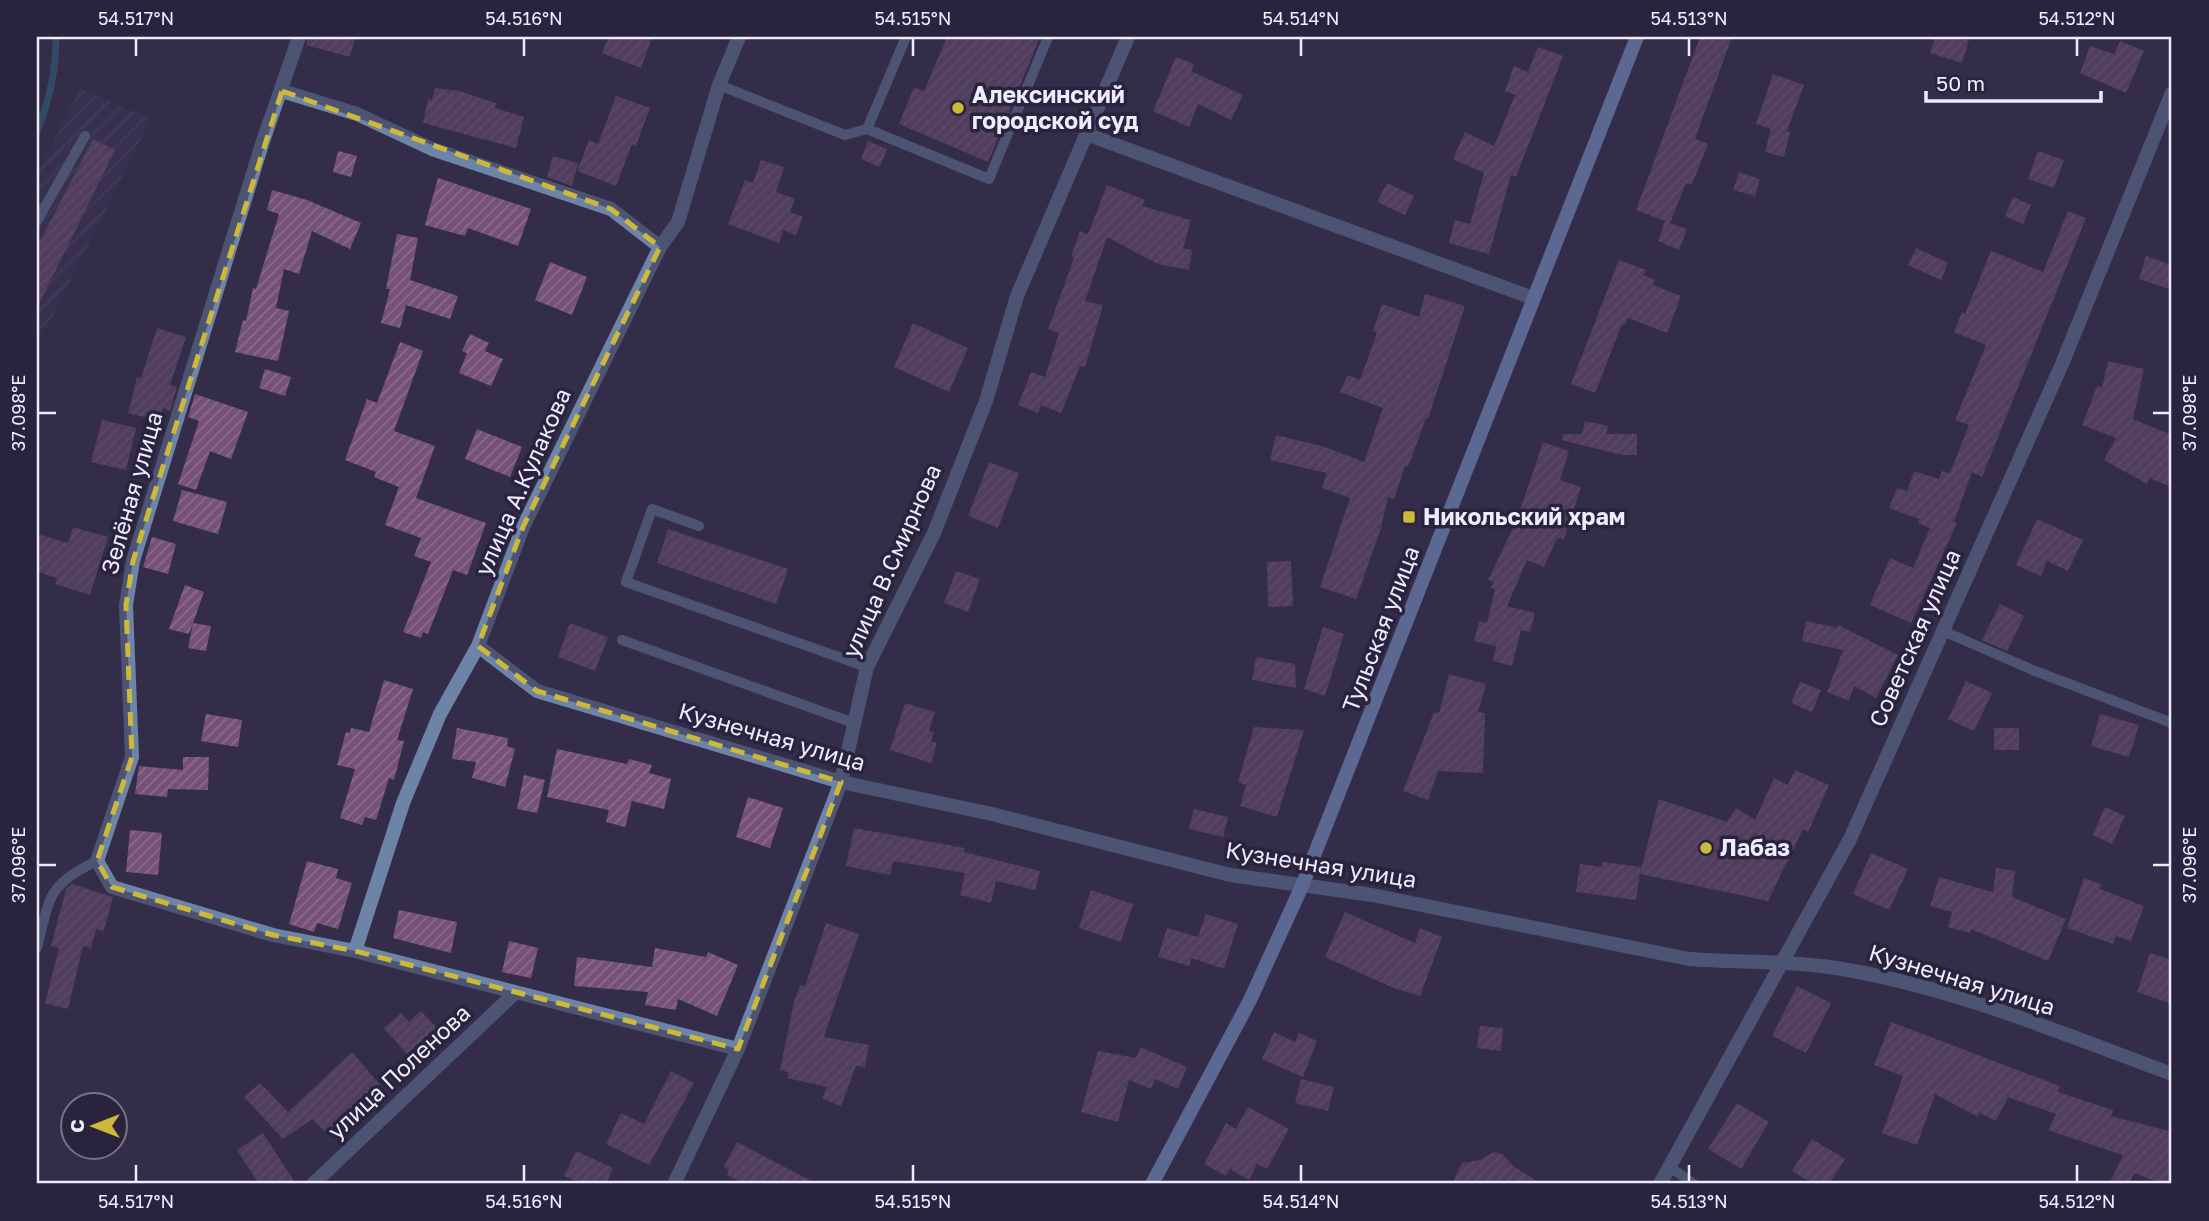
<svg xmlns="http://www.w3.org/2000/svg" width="2209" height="1221" font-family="'Golos Text',sans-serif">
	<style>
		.industrial { fill: url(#industrial-furrows) }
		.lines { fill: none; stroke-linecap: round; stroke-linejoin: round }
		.stream { stroke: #306e87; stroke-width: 7 }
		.building { fill: url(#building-hatch) }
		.service { stroke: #6d83a7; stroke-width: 10 }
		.minor { stroke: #6d83a7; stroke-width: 14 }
		.secondary { stroke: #8db0e9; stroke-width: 14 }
		.marked { fill: none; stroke: #cdb938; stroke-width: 5; stroke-dasharray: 14 9; stroke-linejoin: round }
		.ticks { fill: none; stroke: #eeebfd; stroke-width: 2.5 }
		.poi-dot { fill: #cdb938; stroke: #29233e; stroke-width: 2.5 }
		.labels { text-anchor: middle; stroke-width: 7; stroke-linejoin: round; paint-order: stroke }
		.poi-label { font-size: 23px; font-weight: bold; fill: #eeebfd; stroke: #29233e; text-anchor: start }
		.street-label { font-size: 23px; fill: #eeebfd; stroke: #29233e }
		.neatline { fill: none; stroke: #eeebfd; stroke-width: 2.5 }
		.ticks-label { font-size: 18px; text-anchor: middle; fill: #eeebfd }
	</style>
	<defs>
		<pattern id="industrial-furrows" width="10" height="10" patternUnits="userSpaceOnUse" patternTransform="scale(1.75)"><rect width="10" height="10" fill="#3d3558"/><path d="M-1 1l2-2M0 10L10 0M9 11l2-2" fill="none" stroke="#504969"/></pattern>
		<pattern id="building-hatch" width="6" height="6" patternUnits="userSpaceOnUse" patternTransform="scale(1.75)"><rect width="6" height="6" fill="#765176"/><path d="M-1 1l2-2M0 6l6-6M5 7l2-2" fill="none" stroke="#8a6a8a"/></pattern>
	</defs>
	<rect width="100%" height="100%" fill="#332d49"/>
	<!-- industrial -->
	<path class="industrial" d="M80 88 151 119 51 320 37 337V173Z"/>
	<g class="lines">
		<!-- stream -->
		<path class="stream" d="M37 131C50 100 56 70 56 37"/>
	</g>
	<!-- building -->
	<path class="building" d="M308 37H355L350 57 306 45Z
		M609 37H652L641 68 602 53Z
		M947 37H1040L988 162 899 124 914 87 924 91Z
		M1700 37H1732L1695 139 1708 144 1692 185 1686 183 1670 223 1687 229 1679 250 1658 241 1665 221 1636 210Z
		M1935 37 1969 40 1962 63 1930 53Z
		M2120 41 2144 51 2126 93 2080 73 2090 46 2114 54Z
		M1538 47 1563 56 1516 177 1511 175 1489 254 1449 243 1455 220 1470 224 1484 173 1453 159 1465 132 1494 146 1515 95 1505 91 1514 66 1528 72Z
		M1176 57 1194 64 1191 71 1243 95 1231 120 1198 104 1189 127 1153 111Z
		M1773 74 1804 85 1787 131 1790 132 1784 157 1765 152 1771 129 1756 124Z
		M435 88 459 91 496 103 495 108 524 117 516 148 423 123 428 99 432 100Z
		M616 96 650 108 636 146 632 144 616 186 577 171 589 140 598 144Z
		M93 139 115 150 37 308V247Z
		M868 141 887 149 880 167 861 159Z
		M338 151 357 156 351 177 333 172Z
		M2038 151 2064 160 2054 188 2028 179Z
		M553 156 578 163 572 186 547 177Z
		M761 160 784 167 776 192 795 199 790 212 803 217 796 235 783 230 779 243 728 224 745 180 753 183Z
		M1739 172 1760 179 1755 196 1733 190Z
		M438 178 531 209 518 246 468 228 465 236 425 225Z
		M1387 183 1414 196 1405 215 1377 202Z
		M1107 185 1145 200 1142 206 1191 220 1183 248 1192 250 1189 270 1158 264 1107 237 1085 301 1103 305 1085 367 1080 366 1061 413 1041 405 1038 413 1018 405 1031 372 1045 377 1059 333 1048 329 1074 258 1071 256 1080 231 1088 234Z
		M272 190 307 200 361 223 350 249 312 231 299 274 284 269 276 308 289 311 278 361 235 352 243 320 246 321 253 288 256 289 279 214 267 210Z
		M2013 197 2031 205 2023 224 2005 216Z
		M2068 211 2086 218 1982 477 1972 472 1954 522 1957 523 1911 623 1870 605 1890 558 1913 568 1930 528 1918 523 1919 519 1889 508 1897 488 1907 491 1914 471 1939 479 1942 471 1950 473 1969 425 1955 420 1986 345 1954 332 1962 312 1965 314 1991 251 2043 272Z
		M397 234 418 238 410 280 458 296 450 319 406 305 400 328 381 323 390 289H386Z
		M1916 248 1948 263 1941 280 1908 265Z
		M2146 256 2172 265V290L2139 279Z
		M1619 260 1646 270 1643 275 1655 280 1653 285 1681 296 1667 333 1628 318 1625 325 1622 324 1595 393 1571 384Z
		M550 262 587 277 572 315 535 300Z
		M1425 294 1465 306 1428 419 1426 418 1408 467 1405 466 1394 499 1388 497 1381 528 1356 599 1320 587 1350 498 1322 488 1327 473 1270 460 1276 435 1325 447 1364 462 1383 408 1340 392 1347 375 1360 380 1377 333 1373 331 1382 304 1419 317Z
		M913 323 968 348 949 392 894 367Z
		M157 328 186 337 170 385 177 387 170 411 163 408 160 421 128 413 137 377 141 378Z
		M470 334 489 343 485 351 503 359 491 386 459 373 467 353 462 351Z
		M400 342 423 351 394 431 435 446 416 498 486 523 467 575 453 570 428 634 423 632 421 638 403 632 431 562 414 556 421 538 385 525 399 487 374 477 376 472 345 460 367 399 377 403Z
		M2108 361 2144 369 2133 419 2172 435V487L2149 478 2147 484 2104 460 2116 438 2082 425 2097 386 2102 388Z
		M265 369 291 377 285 396 259 388Z
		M195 394 248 412 231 459 210 451 196 490 178 484 199 421 188 417Z
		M102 420 136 428 126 470 91 462Z
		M1585 421 1608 426 1606 434H1637V455H1622L1562 440 1563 434H1582Z
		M477 429 522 447 510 477 465 459Z
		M1543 442 1569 451 1560 480 1581 487 1564 539 1557 538 1544 567 1527 560 1507 606 1535 613 1530 632 1521 630 1512 666 1493 661 1496 646 1474 641 1479 621 1487 623 1495 589 1491 588 1494 582 1488 580 1516 522Z
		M989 462 1019 473 998 528 968 516Z
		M182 490 227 502 218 534 173 521Z
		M2037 519 2083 540 2068 571 2047 561 2041 576 2016 565Z
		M73 527 108 537 90 595 55 584 57 578 37 572V534L68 543Z
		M668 529 788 569 776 604 657 563Z
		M152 537 176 544 168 574 143 567Z
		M1291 561 1293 606 1268 607 1267 562Z
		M956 571 980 579 968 612 944 603Z
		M185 585 204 592 189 634 169 629Z
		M2000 604 2024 616 2007 651 1982 640Z
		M1806 621 1837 628 1838 625 1898 655 1876 698 1854 686 1849 701 1827 692 1843 650 1802 641Z
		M193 623 211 626 206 651 188 648Z
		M570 623 608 637 595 671 558 657Z
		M1323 627 1344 634 1325 696 1304 689Z
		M1256 657 1295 664 1296 688 1252 680Z
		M1449 674 1486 684 1478 712 1485 713 1483 773 1438 771 1428 800 1403 791 1434 712 1439 713Z
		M384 680 413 689 397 740 404 741 394 780 389 778 376 820 365 817 362 825 340 818 355 769 337 765 346 732 350 733 351 728 369 732Z
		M1966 681 1992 693 1974 731 1948 719Z
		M1800 682 1821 690 1812 712 1791 703Z
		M905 703 935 712 929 731 934 732 931 741 937 743 931 763 890 750Z
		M206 714 242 720 238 747 201 741Z
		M2100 714 2139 725 2129 757 2091 746Z
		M1254 727 1304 730 1277 817 1240 806 1246 785 1238 782Z
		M457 728 508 738 507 746 515 749 505 787 472 778 476 762 452 759Z
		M1994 728H2019V750H1994Z
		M557 749 627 764 629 759 652 765 649 773 671 779 664 809 632 801 625 827 606 822 609 810 547 797Z
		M183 757H209L208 790 168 789 167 797 135 794 139 766 183 770Z
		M1795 770 1829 785 1808 832 1803 829 1768 901 1640 874 1659 799 1727 822 1736 808 1755 820 1774 778 1788 785Z
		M524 775 545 780 537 813 517 809Z
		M748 797 783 808 770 848 736 837Z
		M2105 807 2125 816 2112 844 2093 835Z
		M1194 809 1228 817 1223 837 1189 829Z
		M854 828 965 848 964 852 1040 871 1035 890 996 881 991 903 960 895 965 873 893 861 890 875 846 866Z
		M130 830 162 833 158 875 126 872Z
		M1871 853 1908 869 1889 910 1853 894Z
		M307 861 338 869 336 878 352 883 338 929 317 923 314 932 289 924Z
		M1603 862 1641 867 1636 900 1576 892 1580 864 1602 867Z
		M1996 868 2015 871 2012 897 2066 919 2048 961 1971 929 1970 933 1948 927 1952 912 1930 906 1939 877 1993 892Z
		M2084 878 2101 884 2100 889 2144 906 2131 941 2116 936 2113 944 2067 928Z
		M72 884 113 897 104 931 96 929 91 948 83 946 68 1009 45 1003 59 948 51 946 66 889Z
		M1091 890 1133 904 1121 942 1079 928Z
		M399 910 457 922 451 953 393 938Z
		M1345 912 1415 943 1420 928 1442 937 1420 996 1391 987 1325 957Z
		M1206 914 1238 924 1224 969 1191 958 1189 966 1158 957 1167 928 1198 937Z
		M826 923 859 934 824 1037 869 1045 865 1067 856 1066 841 1106 822 1098 827 1087 787 1078 788 1072 780 1070 794 1002 800 985 805 986Z
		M509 941 538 948 531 978 502 972Z
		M655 948 706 957 708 952 738 965 717 1016 678 999 676 1010 645 1005 648 992 574 986 577 957 652 967Z
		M2150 953 2172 960V1004L2137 992Z
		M1797 986 1831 1003 1806 1053 1772 1036Z
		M421 1011 437 1028 407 1054 384 1028 401 1013 409 1022Z
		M1891 1022 2060 1086 2058 1092 2113 1110 2111 1116 2172 1132V1184H2162L2134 1173 2129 1184H2109L2123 1155 2048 1130 2056 1114 2008 1097 1996 1121 1980 1113 1978 1117 1935 1094 1917 1145 1882 1133 1903 1076 1874 1065Z
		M1480 1026 1503 1028 1501 1051 1477 1048Z
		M1274 1032 1295 1042 1299 1033 1317 1041 1303 1077 1262 1059Z
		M1140 1047 1187 1067 1178 1089 1155 1079 1151 1089 1129 1080 1118 1122 1081 1112 1098 1051 1136 1058Z
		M352 1052 380 1085 328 1135 312 1119 283 1139 244 1097 260 1083 288 1112Z
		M671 1071 694 1083 649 1165 606 1144 621 1113 644 1124Z
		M1301 1079 1334 1087 1328 1111 1295 1103Z
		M1737 1103 1769 1122 1741 1169 1708 1149Z
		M1248 1107 1289 1129 1267 1169 1257 1164 1249 1180 1230 1169 1226 1176 1204 1164 1226 1123 1236 1129Z
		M263 1133 296 1184H259L237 1150Z
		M1812 1139 1845 1159 1829 1184H1814L1792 1171Z
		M737 1142 817 1184H744L727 1175 729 1170 724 1167Z
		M576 1151 613 1168 606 1184H583L564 1176Z
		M1494 1152 1502 1154 1513 1166 1542 1184H1452L1462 1163 1480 1160Z"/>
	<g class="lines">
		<!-- service -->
		<path class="service" d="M719 85 845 135 867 129 989 179 1048 37
			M867 129 906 37
			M37 221 85 136
			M699 526 652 509 626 582 867 667
			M1943 631 2035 671 2172 723
			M622 640 854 723
			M37 948C50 898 46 885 97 861
			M1670 1167 1694 1184"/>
		<!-- minor -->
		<path class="minor" d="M299 37 263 141 133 561 126 605 132 757 97 861 112 887 273 935 355 951 738 1049
			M282 91 357 114 432 149 611 209 660 247
			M1086 134 1533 298
			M478 646 537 691 841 782 992 814 1230 875 1372 895 1689 959C1743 963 1795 960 1848 970 1960 990 2066 1035 2172 1074
			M355 951 403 803 440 714 478 646 523 527 660 247 678 222 719 85 739 37
			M313 1184 515 993
			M674 1184 738 1049 841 782 867 667 934 533 986 401 1017 296 1128 37
			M1660 1184 1850 839 2062 364 2172 93"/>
		<!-- secondary -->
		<path class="secondary" d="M1152 1184 1250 1000 1302 886 1637 37"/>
	</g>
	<!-- marked area -->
	<path d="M0 0H2209V1221H0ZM282 91 611 209 660 247 523 527 478 646 537 691 841 782 738 1049 355 951 273 935 112 887 97 861 132 757 126 605 133 561Z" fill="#332d49" fill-opacity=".55" fill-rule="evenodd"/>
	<path class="marked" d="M282 91 611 209 660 247 523 527 478 646 537 691 841 782 738 1049 355 951 273 935 112 887 97 861 132 757 126 605 133 561Z"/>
	<!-- ticks -->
	<path class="ticks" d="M136 38V56M524 38V56M913 38V56M1301 38V56M1689 38V56M2077 38V56M38 413H56M2153 413H2170M38 865H56M2153 865H2170M136 1165V1182M524 1165V1182M913 1165V1182M1301 1165V1182M1689 1165V1182M2077 1165V1182"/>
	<!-- markers -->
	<g class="poi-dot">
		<circle cx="958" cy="108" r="7"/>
		<rect x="1402" y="510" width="14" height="14" rx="3.5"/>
		<circle cx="1706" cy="848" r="7"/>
	</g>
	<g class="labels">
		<!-- poi labels -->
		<g class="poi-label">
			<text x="972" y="103">Алексинский<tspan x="972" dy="26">городской суд</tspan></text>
			<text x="1423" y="525">Никольский храм</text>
			<text x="1720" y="856">Лабаз</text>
		</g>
		<!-- street labels -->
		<g class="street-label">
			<text transform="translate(523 482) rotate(-66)" y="8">улица А.Кулакова</text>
			<text transform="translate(132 493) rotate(-74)" y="8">Зелёная улица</text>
			<text transform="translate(892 561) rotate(-66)" y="8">улица В.Смирнова</text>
			<text transform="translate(1381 629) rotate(-69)" y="8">Тульская улица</text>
			<text transform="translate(1915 638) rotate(-66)" y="8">Советская улица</text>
			<text transform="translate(772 737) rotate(16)" y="8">Кузнечная улица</text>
			<text transform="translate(1321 865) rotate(9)" y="8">Кузнечная улица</text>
			<text transform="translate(1962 980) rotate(17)" y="8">Кузнечная улица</text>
			<text transform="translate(399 1072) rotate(-43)" y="8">улица Поленова</text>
		</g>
	</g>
	<!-- border -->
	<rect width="2209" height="1221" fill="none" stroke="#29233e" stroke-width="77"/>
	<!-- north arrow -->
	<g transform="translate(94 1126) rotate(270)"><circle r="33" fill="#29233e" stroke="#78738a" stroke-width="2"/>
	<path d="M0-5L12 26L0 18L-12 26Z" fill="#cdb938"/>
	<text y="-10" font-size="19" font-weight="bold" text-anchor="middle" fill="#eeebfd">С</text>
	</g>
	<!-- scale -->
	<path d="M1926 91v10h175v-10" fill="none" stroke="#eeebfd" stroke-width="3.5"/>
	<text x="1936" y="91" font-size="21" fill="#eeebfd" stroke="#29233e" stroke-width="5" paint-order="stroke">50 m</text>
	<rect x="38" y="38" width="2132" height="1144" class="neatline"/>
	<g class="ticks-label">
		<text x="136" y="25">54.517°N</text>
		<text x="524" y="25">54.516°N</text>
		<text x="913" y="25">54.515°N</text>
		<text x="1301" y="25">54.514°N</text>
		<text x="1689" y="25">54.513°N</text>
		<text x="2077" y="25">54.512°N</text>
		<text transform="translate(2190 413) rotate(-90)" y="6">37.098°E</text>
		<text transform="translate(19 413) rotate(-90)" y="6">37.098°E</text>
		<text transform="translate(2190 865) rotate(-90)" y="6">37.096°E</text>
		<text transform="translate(19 865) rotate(-90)" y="6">37.096°E</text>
		<text x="136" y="1208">54.517°N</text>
		<text x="524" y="1208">54.516°N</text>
		<text x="913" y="1208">54.515°N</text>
		<text x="1301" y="1208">54.514°N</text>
		<text x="1689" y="1208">54.513°N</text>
		<text x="2077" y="1208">54.512°N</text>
	</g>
</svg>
